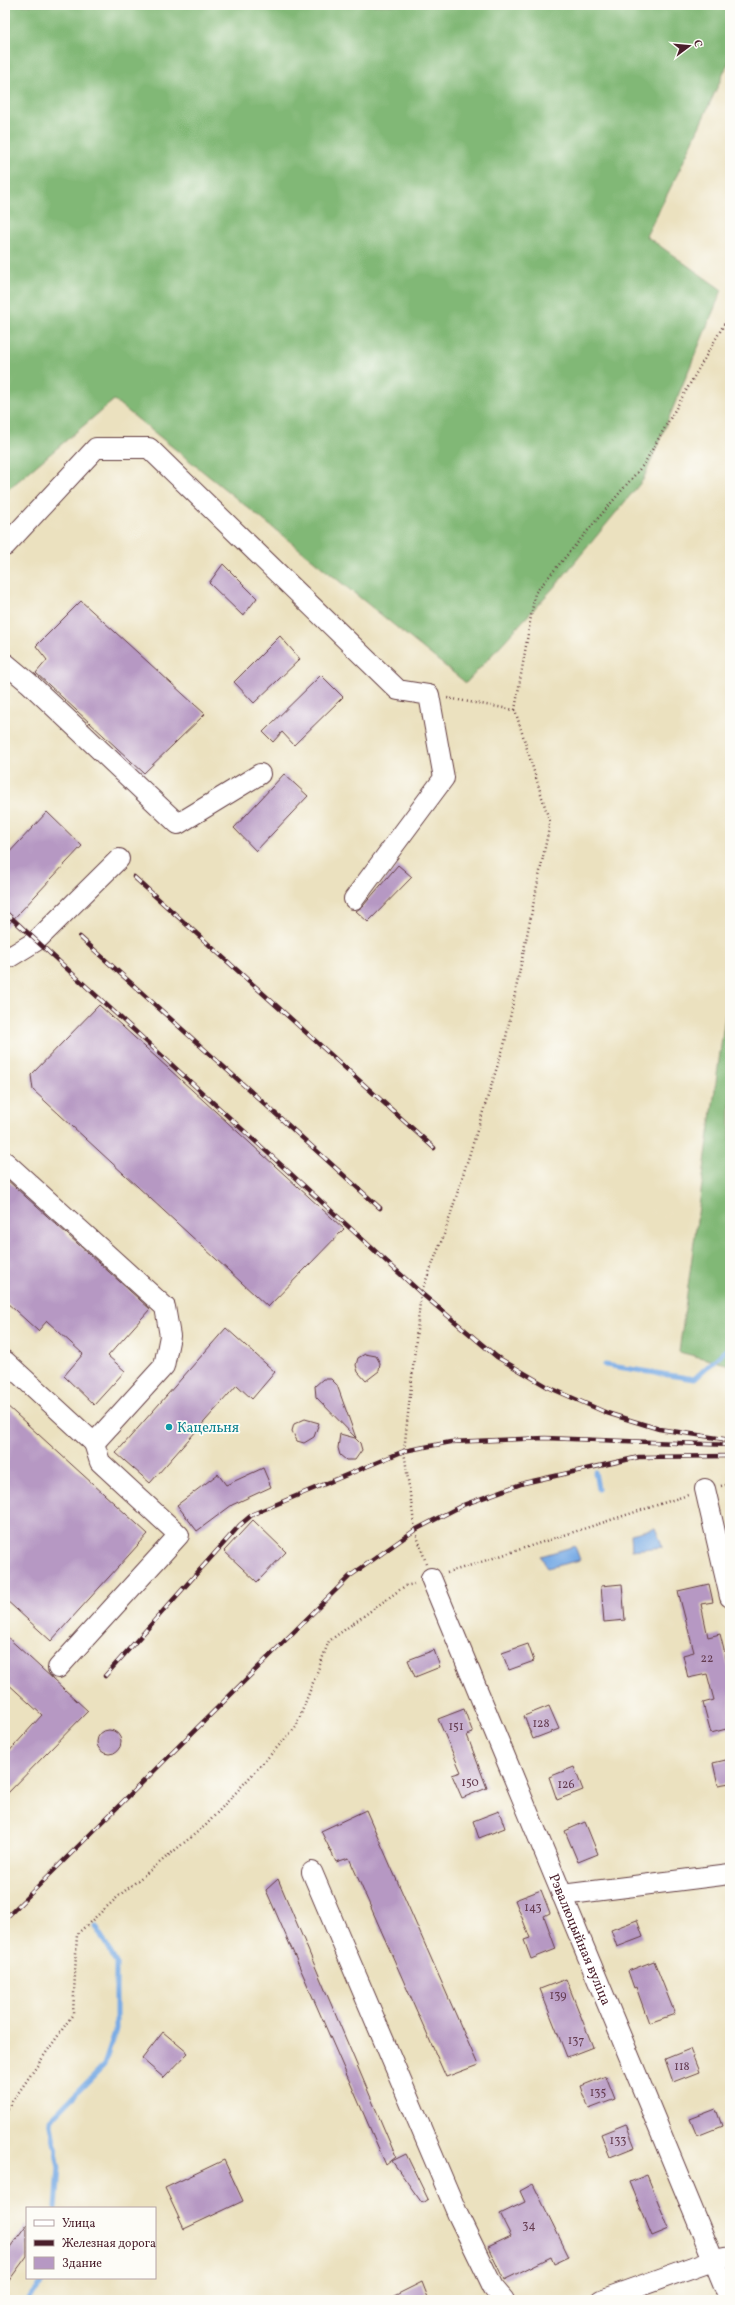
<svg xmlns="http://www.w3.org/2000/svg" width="735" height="2305" font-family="Vollkorn,serif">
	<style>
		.forest { fill: #81b876; stroke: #666c50 }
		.water { fill: #78abe5; stroke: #616588 }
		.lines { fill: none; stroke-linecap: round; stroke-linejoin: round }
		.stream { stroke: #78abe5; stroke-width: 5 }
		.building { fill: #b698c3 }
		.minor-casing { stroke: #623c41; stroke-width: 22 }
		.path { stroke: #623c41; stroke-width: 2.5; stroke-dasharray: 1 3; stroke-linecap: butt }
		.minor { stroke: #fff; stroke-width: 20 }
		.rail-casing { stroke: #4a1f2b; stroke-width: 4.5 }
		.rail { stroke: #fdfcf7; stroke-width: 3; stroke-dasharray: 9; stroke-linecap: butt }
		.culture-dot { fill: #0f9aa8; stroke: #fdfcf7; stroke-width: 1.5 }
		.labels { text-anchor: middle; stroke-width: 3.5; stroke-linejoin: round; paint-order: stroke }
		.number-label { font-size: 12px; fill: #653d51 }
		.culture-label { font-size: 14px; fill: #0d838f; stroke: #fdfcf7; text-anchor: start }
		.street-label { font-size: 14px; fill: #4a1f2b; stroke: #fdfcf7 }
	</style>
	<rect width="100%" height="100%" fill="#fdfcf7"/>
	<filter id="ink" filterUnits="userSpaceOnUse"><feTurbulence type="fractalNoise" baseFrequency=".025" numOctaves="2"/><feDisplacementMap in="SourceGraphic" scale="8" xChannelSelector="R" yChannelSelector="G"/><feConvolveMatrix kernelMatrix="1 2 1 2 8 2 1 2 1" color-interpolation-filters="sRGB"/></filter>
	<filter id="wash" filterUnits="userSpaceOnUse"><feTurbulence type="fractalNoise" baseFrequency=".012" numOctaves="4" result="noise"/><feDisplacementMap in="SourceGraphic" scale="16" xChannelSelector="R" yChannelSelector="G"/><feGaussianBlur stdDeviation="0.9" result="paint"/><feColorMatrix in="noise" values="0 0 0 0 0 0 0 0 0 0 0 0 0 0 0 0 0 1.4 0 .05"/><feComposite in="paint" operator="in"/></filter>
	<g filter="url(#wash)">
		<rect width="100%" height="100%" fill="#ebe1bf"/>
		<!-- forest -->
		<path class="forest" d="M5 5H730V59L680 169 646 236 722 290 643 480 556 585 466 683 114 400 5 492Z
			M730 980V1365L679 1352Z"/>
		<!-- water -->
		<path class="water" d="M655 1528 663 1547 632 1550 631 1534Z
			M575 1546 580 1560 547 1568 541 1556Z"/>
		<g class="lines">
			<!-- stream -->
			<path class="stream" d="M605 1365 694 1379 730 1346
				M595 1472 598 1489
				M56 2208 59 2168 50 2120 104 2065 116 2030V1963L96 1926
				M28 2300 46 2278"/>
		</g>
		<g id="blocks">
			<!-- building -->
			<path class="building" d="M223 564 257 598 243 616 209 583Z
				M81 601 205 714 144 773 36 673 47 660 36 646Z
				M280 636 300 659 254 703 234 682Z
				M321 675 343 697 294 745 282 732 273 742 263 732Z
				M284 774 308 796 256 851 234 828Z
				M47 812 82 846 5 928V857Z
				M398 865 412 877 368 922 356 911 363 906Z
				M99 1005 344 1229 268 1307 33 1090 31 1075Z
				M5 1178 150 1309 108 1356 125 1371 94 1405 64 1376 83 1354 47 1321 38 1331 5 1301Z
				M226 1328 275 1372 252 1399 237 1385 150 1483 116 1453Z
				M365 1354 376 1356 380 1363 379 1371 366 1381 358 1372 356 1365 358 1358Z
				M323 1379H331L337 1385 356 1438 316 1397 315 1386Z
				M5 1404 148 1534 51 1641 5 1599Z
				M305 1419 319 1423 314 1437 304 1443 297 1441 292 1431 294 1424Z
				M340 1434 355 1438 360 1443 362 1450 355 1460H346L340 1455 338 1448Z
				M263 1468 271 1487 232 1505 197 1531 177 1505 218 1474 226 1485Z
				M253 1520 286 1552 257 1582 224 1551Z
				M622 1584 625 1620 604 1622 601 1586Z
				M709 1584 713 1602 701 1604 708 1637 720 1634 730 1674V1728L711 1733 703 1703 714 1700 707 1674 688 1678 683 1655 694 1652 678 1591Z
				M5 1635 88 1711 5 1796V1756L42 1715 5 1681Z
				M528 1644 534 1661 509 1670 502 1653Z
				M434 1650 440 1667 415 1677 408 1660Z
				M549 1706 559 1729 533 1739 524 1716Z
				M464 1709 473 1733 467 1735 487 1788 462 1798 452 1775 461 1772 438 1719Z
				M97 1742a12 12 0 1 1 24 0a12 12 0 1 1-24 0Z
				M730 1759V1783L718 1785 713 1763Z
				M574 1767 583 1790 557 1800 549 1777Z
				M366 1810 478 2065 446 2077 349 1858 336 1862 321 1831Z
				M499 1811 505 1828 479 1838 473 1821Z
				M585 1822 598 1854 578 1862 565 1831Z
				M278 1879 396 2157 386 2165 266 1890Z
				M541 1890 550 1913 544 1916 556 1949 531 1959 524 1940 530 1938 515 1900Z
				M637 1920 643 1937 617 1947 611 1930Z
				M654 1961 675 2014 649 2023 636 1987 634 1988 628 1971Z
				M566 1979 593 2047 567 2057 540 1989Z
				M163 2032 188 2053 164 2078 142 2059Z
				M690 2049 699 2072 673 2082 665 2059Z
				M606 2076 615 2099 589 2109 581 2086Z
				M716 2109 722 2126 697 2136 690 2119Z
				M626 2124 635 2147 610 2157 601 2134Z
				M406 2154 428 2199 422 2203 392 2161Z
				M224 2160 243 2201 184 2229 165 2188Z
				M647 2175 669 2229 652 2236 630 2182Z
				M533 2184 569 2257 554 2264 551 2257 504 2280 488 2247 511 2236 500 2214 525 2202 520 2191Z
				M27 2224V2256L5 2286V2254Z
				M422 2282 429 2300H386Z"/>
		</g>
	</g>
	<g filter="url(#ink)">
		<use href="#blocks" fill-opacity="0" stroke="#623c41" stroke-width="1"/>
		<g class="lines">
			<!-- minor casing -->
			<g class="minor-casing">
				<g id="minor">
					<path d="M5 546 96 448H149L398 690 429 695 444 778 354 899"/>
					<path d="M5 663 29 683 178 824 260 774"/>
					<path d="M5 955 10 957 36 941 119 859"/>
					<path d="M5 1162 165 1307 170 1336 164 1366 94 1443 5 1361"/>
					<path d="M705 1489 730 1597"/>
					<path id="s1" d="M431 1578 730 2300"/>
					<path d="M58 1668 179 1535 100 1462 94 1443"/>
					<path d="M312 1872 458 2215 493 2287 504 2300"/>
					<path d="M562 1895 730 1874"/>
					<path d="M601 2300 713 2260 730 2257"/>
				</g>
			</g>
			<!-- path -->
			<path class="path" d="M515 710 535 593 644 464 730 314
				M721 1486 730 1484
				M426 1563 415 1530 404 1451 421 1293 445 1232 505 1042 550 823 515 710 447 698
				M447 1573 688 1495
				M5 2112 73 2014 77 1934 121 1894 206 1825 296 1727 329 1641 405 1586 414 1584"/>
			<!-- minor -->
			<use href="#minor" class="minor"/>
			<!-- rail casing -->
			<g class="rail-casing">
				<path id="rail" d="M134 877 434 1148
					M5 912 421 1293 497 1357 548 1387 607 1413 659 1429 730 1440
					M80 937 380 1208
					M105 1676 240 1525 253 1514 404 1451 451 1442 545 1438 730 1445
					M5 1919 350 1576 415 1530 463 1505 524 1483 639 1457 730 1456"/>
			</g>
			<!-- rail -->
			<use href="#rail" class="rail"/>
		</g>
	</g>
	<!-- markers -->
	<circle class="culture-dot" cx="169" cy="1427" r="4"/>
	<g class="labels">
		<!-- number labels -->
		<g class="number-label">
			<text x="707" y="1662">22</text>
			<text x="541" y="1727">128</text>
			<text x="456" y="1730">151</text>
			<text x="470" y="1786">150</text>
			<text x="566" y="1788">126</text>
			<text x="533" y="1911">143</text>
			<text x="558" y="1999">139</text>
			<text x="576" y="2044">137</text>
			<text x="682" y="2070">118</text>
			<text x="598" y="2096">135</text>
			<text x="618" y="2144">133</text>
			<text x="529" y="2229">34</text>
		</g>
		<!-- culture labels -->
		<g class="culture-label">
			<text x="177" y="1432">Кацельня</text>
		</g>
		<!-- street labels -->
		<g class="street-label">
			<text dy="5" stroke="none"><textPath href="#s1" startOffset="391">Рэвалюцыйная вуліца</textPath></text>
		</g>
	</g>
	<!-- margin -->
	<rect width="735" height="2305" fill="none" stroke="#fdfcf7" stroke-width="20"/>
	<!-- legend -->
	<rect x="26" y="2207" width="130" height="72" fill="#fdfcf7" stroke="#b5a4a5"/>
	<rect x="34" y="2220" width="20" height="6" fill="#ffffff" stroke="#b5a4a5"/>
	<text x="62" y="2227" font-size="12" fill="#4a1f2b">Улица</text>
	<rect x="34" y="2240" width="20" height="6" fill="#4a1f2b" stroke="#b5a4a5"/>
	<text x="62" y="2247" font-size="12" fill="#4a1f2b">Железная дорога</text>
	<rect x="34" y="2257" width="20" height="12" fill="#b698c3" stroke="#b5a4a5"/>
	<text x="62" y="2267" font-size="12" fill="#4a1f2b">Здание</text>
	<!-- north arrow -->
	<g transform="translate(689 46) rotate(74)" stroke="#fdfcf7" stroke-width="3" paint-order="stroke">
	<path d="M0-3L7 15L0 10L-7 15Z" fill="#4a1f2b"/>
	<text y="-6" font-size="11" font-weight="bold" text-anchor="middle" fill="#4a1f2b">С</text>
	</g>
</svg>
